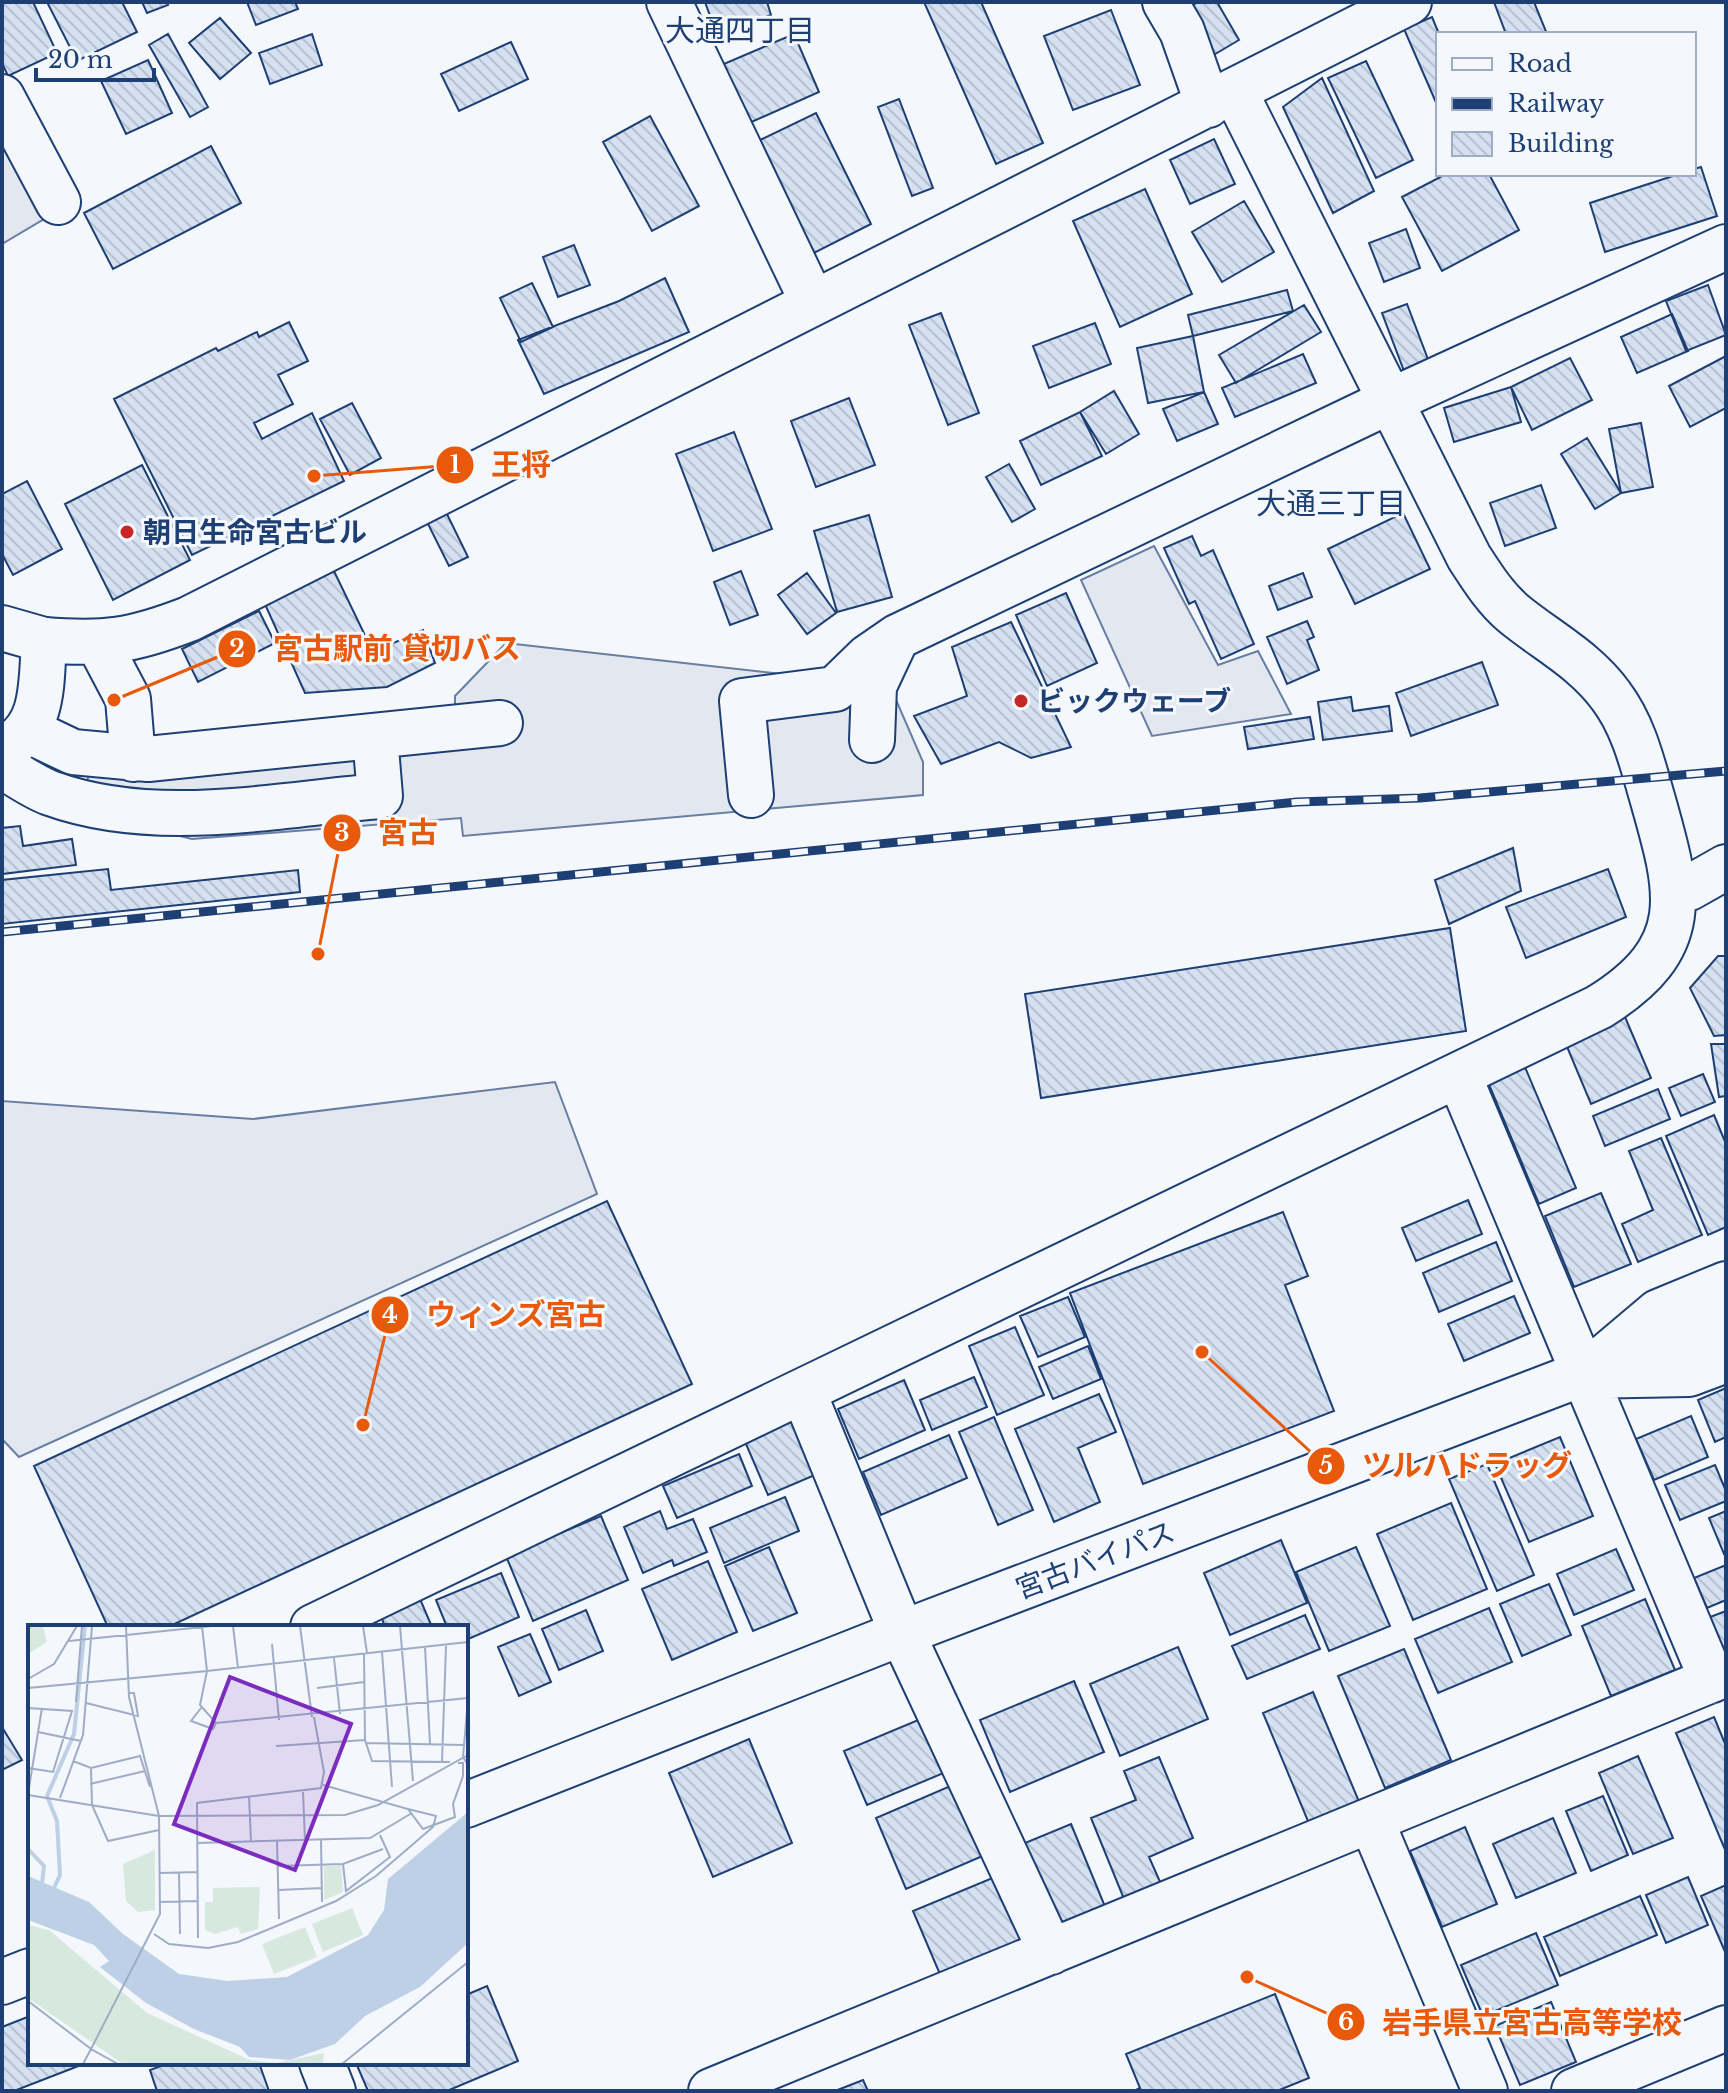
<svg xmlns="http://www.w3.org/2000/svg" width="1728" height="2093" font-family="'Libre Baskerville','Noto Sans JP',serif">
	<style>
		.parking { fill: #e3e8f0; stroke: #687fa3; stroke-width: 2 }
		.building { fill: url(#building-back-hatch); stroke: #1d3f73; stroke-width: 2 }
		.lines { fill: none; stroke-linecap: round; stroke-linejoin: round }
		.minor-casing { stroke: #1d3f73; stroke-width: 48 }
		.major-casing { stroke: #1d3f73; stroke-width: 48 }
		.highway-casing { stroke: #1d3f73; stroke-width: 48 }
		.minor { stroke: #f4f7fb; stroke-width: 44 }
		.major { stroke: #f4f7fb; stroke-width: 44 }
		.highway { stroke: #f4f7fb; stroke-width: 44 }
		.rail-casing { stroke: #1d3f73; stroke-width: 9 }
		.rail { stroke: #f4f7fb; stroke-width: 6; stroke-dasharray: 18; stroke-linecap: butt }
		.poi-dot { fill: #c62828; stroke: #f4f7fb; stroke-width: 3 }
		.labels { text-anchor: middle; stroke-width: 6; stroke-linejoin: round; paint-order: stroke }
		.poi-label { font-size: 28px; font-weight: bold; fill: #1d3f73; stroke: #f4f7fb; text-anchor: start }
		.street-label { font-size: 28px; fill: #1d3f73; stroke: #f4f7fb }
		.neighbourhood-label { font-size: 30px; fill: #1d3f73; stroke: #f4f7fb }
		.inset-river { fill: none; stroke: #bed0e5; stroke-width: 4 }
		.inset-road { fill: none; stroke: #9eadc5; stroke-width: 2 }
		.view { fill: #7b2cbf; fill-opacity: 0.15; stroke: #7b2cbf; stroke-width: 4 }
		.inset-edge { fill: none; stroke: #1d3f73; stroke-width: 4 }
		.leader { fill: none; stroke: #e8590c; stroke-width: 3 }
		.callout-dot { fill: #e8590c; stroke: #f4f7fb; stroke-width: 3 }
		.mark-label { font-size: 24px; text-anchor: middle; font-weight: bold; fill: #fff }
		.callout-label { font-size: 30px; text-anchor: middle; font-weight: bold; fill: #e8590c; stroke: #f4f7fb; stroke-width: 6; stroke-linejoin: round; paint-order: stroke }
	</style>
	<defs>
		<pattern id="building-back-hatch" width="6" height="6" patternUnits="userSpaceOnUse" patternTransform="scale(2)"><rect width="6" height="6" fill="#d5e0f0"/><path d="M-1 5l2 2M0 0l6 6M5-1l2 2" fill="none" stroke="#b6c1d1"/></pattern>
	</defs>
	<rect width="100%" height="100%" fill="#f4f7fb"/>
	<!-- parking -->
	<path class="parking" d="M2 119 49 216 2 244Z
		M1154 546 1218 665 1258 651 1291 714 1152 736 1081 580Z
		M506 643 890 686 923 762V795L463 836 461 818 192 839 76 810 100 746 455 706V696Z
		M555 1082 597 1194 19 1457 2 1439V1101L253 1119Z"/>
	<!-- building -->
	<path class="building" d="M2 2H33L57 53 8 76 2 63Z
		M47 2H122L137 32 77 61Z
		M142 2H167L168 5 147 13Z
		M247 2H295L298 9 256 25Z
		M705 2H767L771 15 717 35Z
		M924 2H981L1043 143 996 164Z
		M1198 2H1217L1239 40 1200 63 1173 17Z
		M1494 2H1534L1547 34H1506Z
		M1111 10 1140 85 1073 110 1044 36Z
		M1432 17 1439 34 1438 107 1404 29Z
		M220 18 251 53 220 79 189 43Z
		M168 34 208 107 190 117 149 45Z
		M312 34 322 65 270 84 259 53Z
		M794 34 819 92 738 128 712 69Z
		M511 42 528 79 459 111 441 74Z
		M148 60 172 113 126 134 101 81Z
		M1366 61 1413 160 1376 178 1328 78Z
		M1322 78 1374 191 1333 213 1283 107Z
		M899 99 933 188 912 196 878 107Z
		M816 113 871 224 812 254 756 142Z
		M650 116 699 206 652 231 603 142Z
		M1214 139 1235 184 1190 204 1170 160Z
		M211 146 241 203 113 269 84 213Z
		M1701 167 1717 216 1605 252 1590 203 1679 174H1694V169Z
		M1446 174H1489L1519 230 1442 271 1402 197Z
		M1145 189 1192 294 1120 327 1073 221Z
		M1244 201 1274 252 1222 282 1192 232Z
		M1406 229 1420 268 1384 282 1369 243Z
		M574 245 590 285 558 297 543 257Z
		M665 278 689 332 544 394 518 340 619 301Z
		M532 283 553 327 521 342 500 298Z
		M1708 285 1726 335 1686 351 1666 301Z
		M1287 290 1293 311 1193 336 1188 315Z
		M1407 304 1429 362 1404 371 1382 313Z
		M1304 305 1321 332 1236 383 1219 355Z
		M941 313 979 413 948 425 909 325Z
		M1672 314 1688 351 1637 373 1621 337Z
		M289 322 308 361 278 375 293 404 254 423 262 439 312 413 344 481 192 555 114 399 216 348 218 351 257 332 259 337Z
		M1095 323 1111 364 1049 388 1033 346Z
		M1193 336 1204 392 1148 403 1137 348Z
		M1303 354 1316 383 1235 417 1222 388Z
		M1726 356V408L1690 427 1669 386Z
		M1570 358 1592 400 1532 430 1511 387Z
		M1511 387 1521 422 1454 442 1444 408Z
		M1114 391 1139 434 1106 454 1080 412Z
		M1204 392 1218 424 1177 441 1163 409Z
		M849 398 875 465 816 487 791 421Z
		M352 403 381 458 350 475 320 419Z
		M1080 412 1102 456 1041 485 1020 441Z
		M1641 423 1653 487 1621 493 1609 429Z
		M734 432 772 529 713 551 676 454Z
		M1587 438 1621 493 1595 509 1561 454Z
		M1009 464 1035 509 1012 522 986 477Z
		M142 465 190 560 113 600 65 504Z
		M27 481 62 549 13 575 2 554V494Z
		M1541 485 1556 528 1505 546 1490 503Z
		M444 508 468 557 449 566 425 518Z
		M1403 513 1430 569 1355 604 1328 549Z
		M869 515 892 597 837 612 814 531Z
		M1192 536 1201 556 1213 550 1254 644 1221 659 1195 601 1189 604 1164 548Z
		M332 567 373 652 423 630 435 663 387 687 305 693 264 602Z
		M741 571 758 615 730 625 714 582Z
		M807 573 836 613 807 634 778 595Z
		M1303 573 1312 597 1278 610 1269 586Z
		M1066 593 1097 663 1047 686 1016 615Z
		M259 611 275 643 198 682 182 649Z
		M1307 621 1314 637 1307 640 1319 670 1287 684 1267 637Z
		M1011 622 1071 747 1031 758 999 742 941 764 914 716 967 696 952 647Z
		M1482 662 1498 705 1411 736 1396 693Z
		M1351 697 1353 711 1389 706 1392 731 1323 740 1318 702Z
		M1310 717 1314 739 1248 749 1244 727Z
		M20 826 23 846 72 839 76 865 2 874V828Z
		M1513 848 1521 891 1449 924 1435 880Z
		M108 869 111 890 298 870 300 892 2 924V880Z
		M1608 869 1626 917 1526 958 1506 907Z
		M1450 928 1466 1031 1041 1098 1025 994Z
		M1718 956H1726V1035L1714 1036 1690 988Z
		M1625 1017 1651 1078 1591 1104 1565 1042Z
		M1711 1044H1726V1096L1719 1097Z
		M1522 1060 1576 1188 1539 1204 1485 1075Z
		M1703 1074 1715 1102 1681 1116 1669 1088Z
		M1658 1089 1670 1119 1605 1146 1593 1116Z
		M1714 1115 1726 1144V1227L1708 1235 1666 1136Z
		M1661 1138 1702 1235 1638 1262 1622 1224 1653 1210 1629 1151Z
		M1601 1193 1631 1264 1574 1287 1545 1216Z
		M1468 1200 1482 1234 1416 1261 1402 1228Z
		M607 1201 692 1384 168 1627H108L34 1466Z
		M1283 1212 1308 1276 1285 1285 1334 1411 1143 1484 1070 1293Z
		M1496 1242 1512 1281 1439 1312 1423 1273Z
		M1514 1296 1530 1333 1464 1361 1448 1324Z
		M1068 1297 1085 1337 1038 1357 1020 1316Z
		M1015 1327 1044 1395 997 1415 969 1346Z
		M1088 1346 1101 1379 1053 1399 1039 1367Z
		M974 1377 987 1407 932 1430 920 1400Z
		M904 1380 925 1430 859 1459 838 1409Z
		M1726 1388V1437L1715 1442 1698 1400Z
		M1099 1394 1116 1432 1078 1448 1100 1502 1054 1522 1015 1429Z
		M1691 1416 1708 1457 1654 1480 1636 1439Z
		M791 1417 815 1475 768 1495 743 1437Z
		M994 1417 1033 1510 998 1525 959 1432Z
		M949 1435 967 1478 881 1515 863 1472Z
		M1560 1437 1593 1516 1529 1542 1495 1464Z
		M739 1454 752 1486 677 1518 663 1486Z
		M1487 1464 1534 1575 1497 1591 1449 1479Z
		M1715 1465 1726 1491V1501L1680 1520 1665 1485Z
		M785 1497 799 1531 724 1563 710 1528Z
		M1451 1503 1487 1589 1413 1620 1377 1534Z
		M660 1511 667 1529 693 1519 707 1552 674 1566 672 1560 643 1573 624 1527Z
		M1726 1511V1553L1724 1554 1709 1518Z
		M601 1516 628 1580 533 1621 506 1556Z
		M1281 1540 1307 1603 1230 1635 1204 1573Z
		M769 1547 797 1613 753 1631 725 1566Z
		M1356 1547 1390 1626 1329 1651 1296 1572Z
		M1616 1549 1634 1590 1574 1615 1557 1574Z
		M708 1561 737 1632 672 1660 642 1589Z
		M1726 1565V1600L1707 1608 1694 1578Z
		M501 1573 519 1617 466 1640V1627H447L436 1600Z
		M1549 1584 1571 1635 1522 1656 1500 1604Z
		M420 1599 432 1627H385L381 1616Z
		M1645 1599 1675 1670 1611 1696 1582 1626Z
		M1489 1608 1512 1662 1438 1693 1415 1639Z
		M586 1610 603 1651 559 1670 542 1629Z
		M1726 1611V1649L1716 1653 1702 1620Z
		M1305 1615 1320 1649 1247 1679 1232 1646Z
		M530 1634 551 1682 519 1696 498 1647Z
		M1178 1647 1208 1719 1120 1756 1090 1684Z
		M1404 1649 1451 1760 1385 1788 1338 1676Z
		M1074 1681 1104 1752 1010 1792 980 1720Z
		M1313 1692 1360 1804 1310 1826 1263 1713Z
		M1714 1717 1726 1746V1852L1676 1733Z
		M923 1718 946 1772 867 1805 844 1751Z
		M2 1727 22 1760 2 1770Z
		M749 1739 792 1843 713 1877 669 1773Z
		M1638 1756 1673 1838 1633 1854 1599 1773Z
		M1159 1757 1193 1838 1149 1857 1161 1884 1124 1899 1091 1818 1136 1800 1124 1771Z
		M955 1784 985 1855 906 1889 876 1818Z
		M1603 1796 1628 1855 1591 1871 1566 1811Z
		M1553 1818 1576 1873 1516 1898 1493 1844Z
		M1071 1824 1106 1909 1061 1928 1025 1843Z
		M1465 1827 1497 1904 1442 1927 1410 1851Z
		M1002 1874 1031 1941 942 1979 913 1911Z
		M1688 1877 1708 1925 1666 1943 1646 1895Z
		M1726 1885V1954L1701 1896Z
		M1640 1896 1657 1935 1560 1976 1544 1937Z
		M1536 1933 1558 1985 1483 2016 1461 1965Z
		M487 1986 518 2061 447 2091H368L356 2063H466V1995Z
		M1275 1994 1309 2078 1277 2091H1134L1140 2088 1126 2054Z
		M1551 2002 1576 2062 1520 2085 1495 2026Z
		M30 2016V2063L81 2065 14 2091H2V2027Z
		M169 2063H259L269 2091H157L150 2070Z
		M863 2080 868 2091H835Z"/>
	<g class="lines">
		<!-- minor casing -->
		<g class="minor-casing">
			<path id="minor" d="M669 2 813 303
				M1165 2 1182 31 1208 105
				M2 97 58 202
				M44 640C105 645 132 641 189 619L1409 2
				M99 644 128 699 133 759
				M29 731 73 752 148 759 500 723
				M872 740 874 686 896 639
				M2 766C17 775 34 787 50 793 155 831 273 805 380 796L375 736
				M751 795 742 701 835 689 868 657 897 637 1388 402 1726 247
				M1673 892 1689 888 1726 867
				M1459 1076 1712 1680
				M1594 1366 1658 1312 1726 1284
				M1583 1376 1689 1374 1726 1360
				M803 1391 902 1633 1051 1952
				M313 1627 1599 1007C1696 947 1679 892 1652 797 1642 762 1633 725 1611 696 1585 660 1547 641 1514 614 1495 598 1482 577 1469 557L1235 92
				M1371 1820 1485 2091
				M322 2063 333 2091
				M711 2091 1726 1674
				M1574 2091 1726 2028"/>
		</g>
		<!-- major casing -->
		<g class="major-casing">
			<path id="major" d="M2 628 44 640C41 680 46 731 2 749"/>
		</g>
		<!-- highway casing -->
		<g class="highway-casing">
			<path id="highway" d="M466 1805 902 1633 1726 1319
				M2 1982 30 1971"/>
		</g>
		<!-- minor -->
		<use href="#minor" class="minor"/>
		<!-- major -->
		<use href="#major" class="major"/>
		<!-- highway -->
		<use href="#highway" class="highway"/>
		<!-- rail casing -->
		<g class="rail-casing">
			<path id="rail" d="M2 932 1297 802 1420 798 1726 771"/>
		</g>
		<!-- rail -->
		<use href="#rail" class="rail"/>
	</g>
	<!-- markers -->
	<g class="poi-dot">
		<circle cx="127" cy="532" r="8"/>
		<circle cx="1021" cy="701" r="8"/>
	</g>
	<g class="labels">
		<!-- poi labels -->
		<g class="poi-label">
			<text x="143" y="542">朝日生命宮古ビル</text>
			<text x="1037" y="711">ビックウェーブ</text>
		</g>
		<!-- street labels -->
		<g class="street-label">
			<text transform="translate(1095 1560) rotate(-21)" y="10">宮古バイパス</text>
		</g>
		<!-- neighbourhood labels -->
		<g class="neighbourhood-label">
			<text x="740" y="41">大通四丁目</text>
			<text x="1331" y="514">大通三丁目</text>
		</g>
	</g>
	<!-- overview -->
	<g transform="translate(28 1625)">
		<rect width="440" height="440" fill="#f4f7fb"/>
		<path d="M0 1H15L19 17 0 29Z" fill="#d7e8df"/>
		<path d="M296 241H313L315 267 296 275ZM0 300 21 305 119 388 222 435 248 438 296 428 295 439H95L0 373Z" fill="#d7e8df"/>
		<path d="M127 225V285L110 287 98 276 95 239ZM232 262 230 304 213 309 210 302 187 309 177 305V277H185V263ZM324 283 335 310 295 327 284 299ZM277 302 289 332 246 349 234 319ZM141 413 168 428V439H126Z" fill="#d7e8df"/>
		<path d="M440 187V318L392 362 337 391 307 419 262 435 221 432 212 422 166 404 118 378 72 342 81 336 66 320 0 295V251L61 277 95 309 151 349 200 356 259 352 340 310 356 285 360 254Z" fill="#bed0e5"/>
		<path class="inset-river" d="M0 224 16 241 14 259M26 263 32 250 29 196 19 171 46 109 57 1"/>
		<path class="inset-road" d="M205 1 210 43M272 1 284 92M335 1 339 28M372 1 385 156M41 16 184 1M244 19 251 95M397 22 402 119M354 27 364 162M336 29 337 115 344 136 422 137M306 33 312 89M179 46 440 17M0 54 26 39 49 1M0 63 179 46 174 1M289 63 336 57M440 74 435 132 440 140M48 77 54 1M58 78 110 91 106 68H101M0 83 44 86 25 147 0 143M173 83 163 96 185 104 188 98 172 80 179 46M188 98 440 73M10 107 53 116M338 118 436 120M248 121 337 115M45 136 63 143 112 131 122 162M414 137 418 21M63 143 64 180 80 216 131 205M62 159 117 146M295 160 380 184 395 204 427 192 425 179 435 151V138H430M275 167 277 216M0 169 14 83M0 170 131 191 317 190 350 180 440 130M221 171 223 217M32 173 55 110 64 1M293 215 294 277M249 216 251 294M169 218 342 213 384 188M315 239 318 266 362 232 352 210M250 241 315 239 355 224M151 247 152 309M132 248 169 247M251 265 294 263M132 277 169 276M126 309 141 319 180 323 210 317 308 276 348 251 405 202 408 191 380 184M170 313 169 178 293 163 296 147 286 92M0 376 63 424 55 439M90 439 63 424 132 289 131 191 101 72 98 1M314 439 440 337"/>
		<path class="view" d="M202 52 323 99 267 245 146 199Z"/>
		<rect width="440" height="440" class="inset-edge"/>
	</g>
	<!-- callouts -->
	<path class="leader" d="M314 476L455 465M114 700L237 649M318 954L342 833M363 1425L390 1315M1202 1352L1326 1466M1247 1977L1346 2022"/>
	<g class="callout-dot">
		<circle cx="314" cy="476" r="8"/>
		<circle cx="114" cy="700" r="8"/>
		<circle cx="318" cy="954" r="8"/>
		<circle cx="363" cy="1425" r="8"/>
		<circle cx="1202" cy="1352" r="8"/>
		<circle cx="1247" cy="1977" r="8"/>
		<circle cx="455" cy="465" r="20"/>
		<circle cx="237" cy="649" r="20"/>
		<circle cx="342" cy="833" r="20"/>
		<circle cx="390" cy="1315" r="20"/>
		<circle cx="1326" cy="1466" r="20"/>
		<circle cx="1346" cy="2022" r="20"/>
	</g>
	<g class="mark-label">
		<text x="455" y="473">1</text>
		<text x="237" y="657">2</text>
		<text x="342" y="841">3</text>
		<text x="390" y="1323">4</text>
		<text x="1326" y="1474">5</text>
		<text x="1346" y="2030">6</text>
	</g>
	<g class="callout-label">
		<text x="521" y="475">王将</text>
		<text x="397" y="659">宮古駅前 貸切バス</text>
		<text x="408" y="843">宮古</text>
		<text x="516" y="1325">ウィンズ宮古</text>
		<text x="1467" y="1476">ツルハドラッグ</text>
		<text x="1532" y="2033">岩手県立宮古高等学校</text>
	</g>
	<!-- border -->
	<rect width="1728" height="2093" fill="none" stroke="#1d3f73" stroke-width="8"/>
	<!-- legend -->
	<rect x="1436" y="32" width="260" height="144" fill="#f4f7fb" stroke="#9eadc5" stroke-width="2"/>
	<rect x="1452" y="58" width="40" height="12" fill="#f4f7fb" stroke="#9eadc5" stroke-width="2"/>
	<text x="1508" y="72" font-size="24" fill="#1d3f73">Road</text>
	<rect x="1452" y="98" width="40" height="12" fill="#1d3f73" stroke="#9eadc5" stroke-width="2"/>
	<text x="1508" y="112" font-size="24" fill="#1d3f73">Railway</text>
	<rect x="1452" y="132" width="40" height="24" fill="url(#building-back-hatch)" stroke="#9eadc5" stroke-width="2"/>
	<text x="1508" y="152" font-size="24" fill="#1d3f73">Building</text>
	<!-- scale -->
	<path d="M36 68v12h118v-12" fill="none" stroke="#1d3f73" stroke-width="4"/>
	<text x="48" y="68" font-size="24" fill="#1d3f73" stroke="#f4f7fb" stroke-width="6" paint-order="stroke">20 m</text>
</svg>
